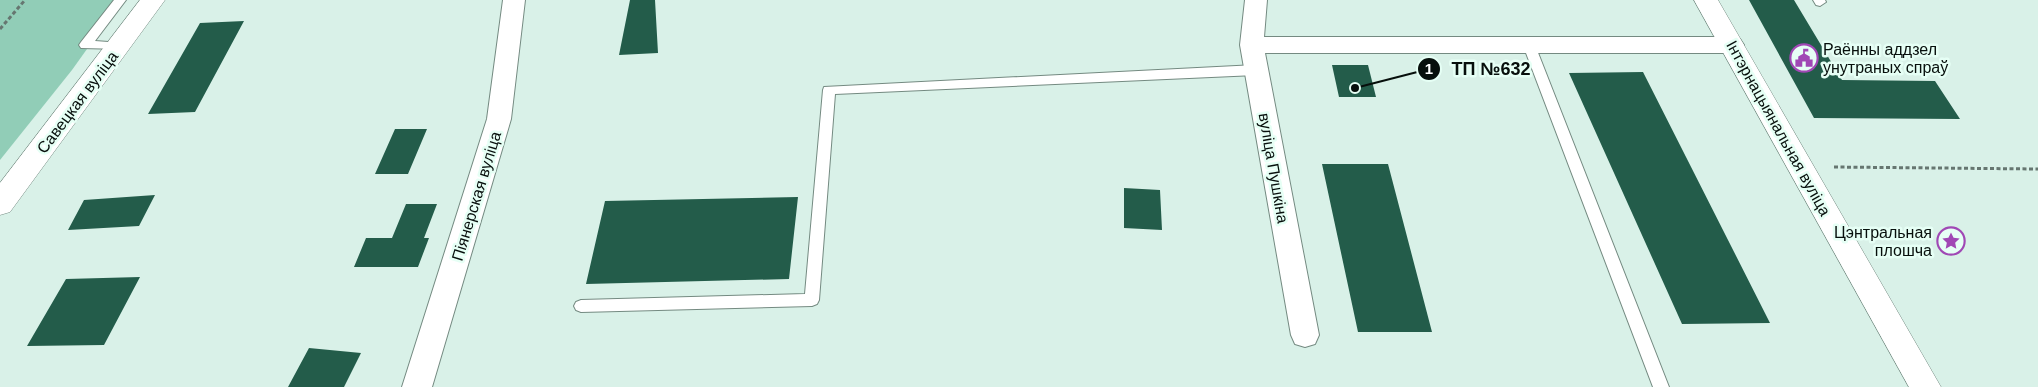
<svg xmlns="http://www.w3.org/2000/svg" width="2038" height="387" font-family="Arial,sans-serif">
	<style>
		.green { fill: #91cdb7 }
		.building { fill: #235c4a }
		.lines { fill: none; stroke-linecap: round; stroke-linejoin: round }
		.service-casing { stroke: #748a81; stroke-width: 2 }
		.minor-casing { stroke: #748a81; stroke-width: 2 }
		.tertiary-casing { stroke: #748a81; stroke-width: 1 }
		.secondary-casing { stroke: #748a81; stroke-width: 1 }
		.path { stroke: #667670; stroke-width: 3; stroke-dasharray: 4 2.5; stroke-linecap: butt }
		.service { fill: #fff; fill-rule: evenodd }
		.minor { fill: #fff; fill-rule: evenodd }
		.tertiary { fill: #fff; fill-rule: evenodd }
		.secondary { fill: #fff; fill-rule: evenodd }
		.labels { text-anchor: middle; stroke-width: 5; stroke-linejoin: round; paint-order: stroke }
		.poi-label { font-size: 16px; fill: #070f0c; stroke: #e6fff5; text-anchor: start }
		.street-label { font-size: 16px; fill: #070f0c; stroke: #e6fff5 }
		.leader { fill: none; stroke: #070f0c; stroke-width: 2 }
		.callout-dot { fill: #070f0c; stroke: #e6fff5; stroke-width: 2 }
		.mark-label { font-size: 15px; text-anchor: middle; font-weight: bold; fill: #fff }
		.callout-label { font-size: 18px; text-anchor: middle; font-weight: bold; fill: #070f0c; stroke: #e6fff5; stroke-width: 5; stroke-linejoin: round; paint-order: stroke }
	</style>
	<rect width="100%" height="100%" fill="#d9f1e8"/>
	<!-- green -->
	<path class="green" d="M0 0H122L72 70 0 160Z"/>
	<!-- building -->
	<path class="building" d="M630 0H655L658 53 619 55Z
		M1749 0H1794L1842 80 1935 81 1960 119 1814 118Z
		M244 21 195 112 148 114 200 23Z
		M1332 65H1368L1376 97H1339Z
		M1643 72 1770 323 1682 324 1569 73Z
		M395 129H427L408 174H375Z
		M1322 164H1388L1432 332H1358Z
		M1124 188 1160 190 1162 230 1124 228Z
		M155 195 139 226 68 230 84 200Z
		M798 197 789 279 586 284 605 201Z
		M406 204H437L424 238H429L418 267H354L366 238H392Z
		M140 277 104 345 27 346 66 279Z
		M309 348 361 353 344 387H288Z"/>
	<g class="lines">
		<!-- service casing -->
		<g class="service-casing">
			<path id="service" d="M114 0H126L95 41 122 43 124 46 122 49 81 48 79 45 81 42Z
				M1813 0H1825L1826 2 1820 6 1816 5Z
				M1529 41 1535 45 1669 387H1653L1523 45Z
				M1256 65 1260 67 1262 70 1260 73 1256 75 835 94 819 300 817 304 812 306 581 312 576 310 574 306 576 302 581 300 805 294 823 90 824 87Z"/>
		</g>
		<!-- minor casing -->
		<g class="minor-casing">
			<path id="minor" d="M503 0H525L511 119 432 387H402L487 119Z
				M1245 0H1267L1264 37H1732L1740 39 1744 45 1740 51 1732 53H1265L1319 335 1315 344 1305 347 1295 344 1291 335 1240 45Z"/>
		</g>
		<!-- tertiary casing -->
		<g class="tertiary-casing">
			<path id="tertiary" d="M1694 0H1718L1941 387H1909Z"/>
		</g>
		<!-- secondary casing -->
		<g class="secondary-casing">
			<path id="secondary" d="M140 0H165L10 212 0 215V183Z"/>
		</g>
		<!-- path -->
		<path class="path" d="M0 29 25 0
			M1834 167 2038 169"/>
		<!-- service -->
		<use href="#service" class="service"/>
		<!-- minor -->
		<use href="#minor" class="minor"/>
		<!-- tertiary -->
		<use href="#tertiary" class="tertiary"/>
		<!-- secondary -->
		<use href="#secondary" class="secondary"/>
	</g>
	<!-- icons -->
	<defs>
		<g id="civic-ring" transform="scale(1.4375)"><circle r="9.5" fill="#e6fff5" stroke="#a048b5" stroke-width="1.5"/><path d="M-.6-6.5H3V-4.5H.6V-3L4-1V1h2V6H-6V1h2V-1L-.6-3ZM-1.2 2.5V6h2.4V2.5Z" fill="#a048b5"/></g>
		<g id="sight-ring" transform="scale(1.4375)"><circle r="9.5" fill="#e6fff5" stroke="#a048b5" stroke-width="1.5"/><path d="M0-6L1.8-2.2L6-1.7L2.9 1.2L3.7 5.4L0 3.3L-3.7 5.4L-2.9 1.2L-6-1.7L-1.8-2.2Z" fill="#a048b5"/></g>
	</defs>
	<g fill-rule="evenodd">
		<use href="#civic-ring" x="1804" y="58"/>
		<use href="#sight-ring" x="1951" y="241"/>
	</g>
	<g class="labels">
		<!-- poi labels -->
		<g class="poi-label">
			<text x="1823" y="55">Раённы аддзел<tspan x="1823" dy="18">унутраных спраў</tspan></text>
			<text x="1932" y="238" text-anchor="end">Цэнтральная<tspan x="1932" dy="18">плошча</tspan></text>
		</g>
		<!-- street labels -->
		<g class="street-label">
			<text transform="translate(77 102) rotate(-53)" y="6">Савецкая вуліца</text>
			<text transform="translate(1779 128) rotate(61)" y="6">Інтэрнацыянальная вуліца</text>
			<text transform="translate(1274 168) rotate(80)" y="6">вуліца Пушкіна</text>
			<text transform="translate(476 196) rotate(-73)" y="6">Піянерская вуліца</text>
		</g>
	</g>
	<!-- callouts -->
	<path class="leader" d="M1355 88L1429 69"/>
	<g class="callout-dot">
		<circle cx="1355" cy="88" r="5"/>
		<circle cx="1429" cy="69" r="12"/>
	</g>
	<g class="mark-label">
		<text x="1429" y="74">1</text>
	</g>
	<g class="callout-label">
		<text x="1491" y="75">ТП №632</text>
	</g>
</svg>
